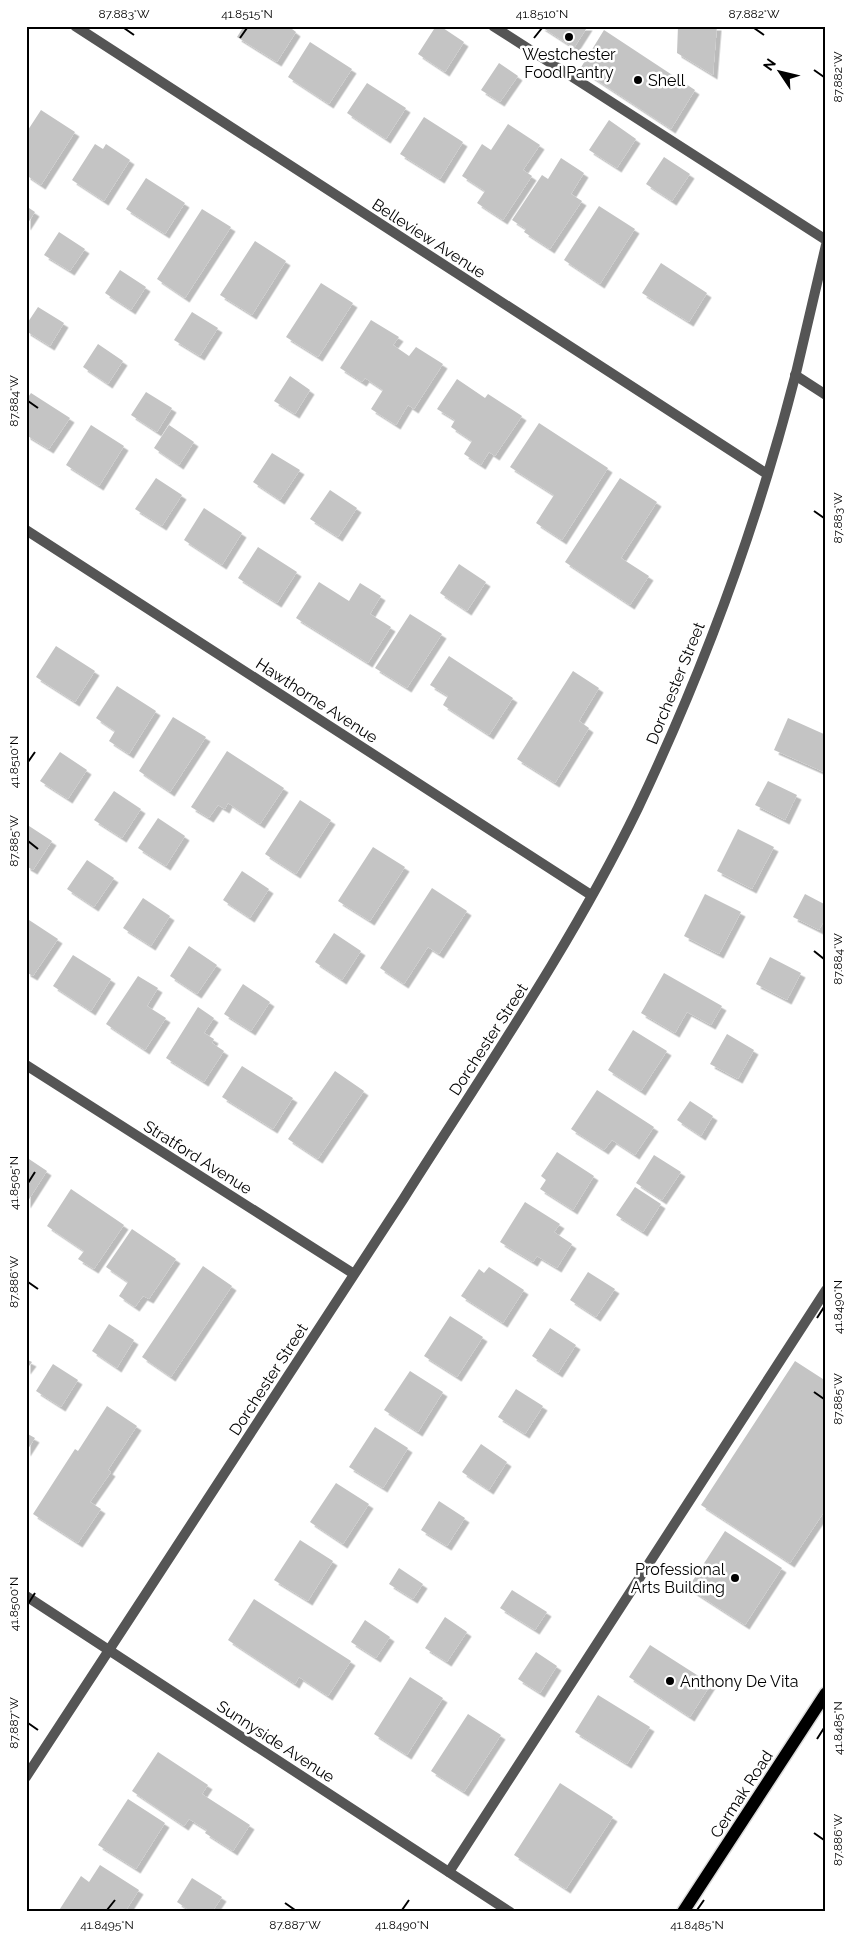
<svg xmlns="http://www.w3.org/2000/svg" width="852" height="1938" font-family="Raleway,sans-serif">
	<style>
		.building { fill: #c4c4c4; filter: url(#shadow) }
		.lines { fill: none; stroke-linecap: round; stroke-linejoin: round }
		.primary-casing { stroke: #dbdbdb; stroke-width: 15 }
		.lane { stroke: #555; stroke-width: 10 }
		.street { stroke: #555; stroke-width: 10 }
		.primary { stroke: #000; stroke-width: 12 }
		.ticks { fill: none; stroke: #000; stroke-width: 2 }
		.poi-dot { fill: #000; stroke: #fff; stroke-width: 2 }
		.labels { text-anchor: middle; stroke-width: 5; stroke-linejoin: round; paint-order: stroke }
		.poi-label { font-size: 16px; fill: #000; stroke: #fff; text-anchor: start }
		.street-label { font-size: 16px; fill: #000; stroke: #fff }
		.neatline { fill: none; stroke: #000; stroke-width: 2 }
		.ticks-label { font-size: 12px; text-anchor: middle; fill: #000 }
	</style>
	<defs>
		<filter id="shadow"><feDropShadow dx="4.5" dy="4.5" stdDeviation="0" flood-color="#0004"/></filter>
	</defs>
	<rect width="100%" height="100%" fill="#fff"/>
	<!-- building -->
	<path class="building" d="M244 26H288L296 32 277 62 237 37Z
		M436 26H440L464 42 445 72 418 54Z
		M540 26H588L574 48Z
		M678 26H717L713 75 677 53Z
		M604 30 695 90 671 129 580 69Z
		M310 42 352 69 329 104 288 77Z
		M499 63 518 76 500 102 481 90Z
		M367 83 406 108 386 139 347 113Z
		M41 110 75 132 41 185 26 175V133Z
		M424 117 463 142 440 179 400 154Z
		M609 120 636 139 617 168 589 150Z
		M508 124 540 145 523 170 532 176 503 220 477 203 485 191 462 176 482 144 491 150Z
		M95 144 103 149 106 144 130 160 104 201 72 180Z
		M664 157 690 174 672 201 646 184Z
		M561 158 584 173 571 194 582 201 550 249 524 232 526 229 512 220 542 175 548 179Z
		M146 178 185 203 165 234 126 209Z
		M26 206 35 212 26 226Z
		M599 206 635 229 600 284 564 260Z
		M202 209 231 227 185 298 157 279Z
		M59 232 85 249 70 271 44 255Z
		M255 241 286 261 252 315 220 295Z
		M661 263 707 293 689 322 642 293Z
		M120 270 146 287 131 310 105 293Z
		M321 283 353 303 318 357 286 337Z
		M38 307 64 323 50 346 26 331V325Z
		M192 312 218 328 200 356 174 340Z
		M371 320 399 337 393 345 409 356 416 347 443 364 414 409 408 405 396 425 371 409 383 390 365 378 362 382 340 368Z
		M98 344 123 361 108 384 83 367Z
		M290 376 310 390 295 414 274 401Z
		M457 379 485 398 488 394 522 416 495 456 489 452 481 465 464 454 472 441 451 427 455 420 437 409Z
		M146 392 172 408 157 432 131 415Z
		M31 393 70 418 49 449 26 435V400Z
		M539 423 608 468 562 540 536 523 554 495 510 467Z
		M91 425 124 446 99 486 66 465Z
		M169 425 194 442 179 465 154 448Z
		M272 453 300 470 280 500 253 482Z
		M156 478 182 495 162 526 135 509Z
		M620 478 657 502 621 558 649 576 630 605 565 562Z
		M330 490 357 508 338 537 310 519Z
		M204 508 242 533 222 565 184 540Z
		M258 547 297 572 277 603 238 578Z
		M459 564 486 582 467 611 440 593Z
		M319 582 349 601 360 583 381 596 370 614 391 627 368 663 296 618Z
		M410 614 442 634 407 688 375 668Z
		M56 646 95 671 75 702 36 677Z
		M449 656 513 698 489 735 443 705 448 696 430 685Z
		M573 671 599 688 579 721 589 728 555 783 517 759Z
		M117 686 156 711 129 754 109 741 115 731 96 718Z
		M173 717 206 737 170 792 139 771Z
		M788 718 826 735V773L774 750Z
		M227 751 284 788 260 824 228 803 225 809 218 805 209 818 191 807Z
		M60 752 87 770 68 799 40 781Z
		M768 781 797 795 785 820 755 805Z
		M114 791 141 809 122 838 94 820Z
		M300 800 331 820 296 874 265 854Z
		M158 818 185 836 166 866 138 848Z
		M26 824 52 841 33 870 26 866Z
		M738 829 774 847 752 889 717 871Z
		M373 847 405 867 370 921 338 901Z
		M87 860 114 878 94 907 67 889Z
		M242 871 269 889 250 918 223 900Z
		M432 888 467 911 439 954 428 947 404 984 380 968Z
		M705 894 741 912 719 954 684 936Z
		M805 894 826 905V917L819 930 793 917Z
		M143 898 170 916 151 946 123 928Z
		M26 918 58 939 33 976 26 972Z
		M334 933 361 951 342 980 315 962Z
		M189 946 217 965 197 994 170 976Z
		M73 955 111 979 91 1011 53 986Z
		M770 957 801 973 787 1000 756 984Z
		M664 973 722 1006 711 1025 687 1012 675 1033 641 1013Z
		M138 976 158 988 147 1006 166 1018 145 1050 106 1024Z
		M243 984 270 1002 251 1031 224 1014Z
		M198 1007 214 1018 204 1033 214 1039 212 1043 224 1051 204 1082 166 1058Z
		M633 1030 667 1051 641 1091 608 1070Z
		M727 1034 754 1050 738 1079 710 1064Z
		M242 1066 293 1098 273 1129 222 1097Z
		M335 1071 364 1091 318 1159 288 1139Z
		M597 1090 654 1127 635 1155 612 1140 604 1150 571 1129Z
		M690 1101 713 1116 701 1136 677 1120Z
		M557 1152 594 1176 573 1210 540 1189 546 1180 541 1176Z
		M654 1155 681 1172 662 1200 636 1183Z
		M26 1157 47 1171 26 1204Z
		M635 1187 661 1204 643 1232 616 1215Z
		M71 1189 124 1225 94 1269 78 1259 84 1251 47 1226Z
		M525 1202 560 1224 554 1232 572 1244 557 1268 537 1256 533 1262 500 1242Z
		M132 1229 176 1259 149 1299 143 1296 135 1307 119 1296 128 1282 106 1267Z
		M203 1266 232 1286 171 1377 142 1357Z
		M489 1267 524 1290 503 1323 461 1296 479 1269 484 1273Z
		M588 1272 615 1289 596 1317 570 1300Z
		M450 1316 483 1337 457 1377 424 1356Z
		M109 1324 134 1340 117 1368 92 1351Z
		M550 1328 576 1345 558 1373 532 1356Z
		M26 1359 32 1362 26 1370Z
		M795 1361 826 1381V1509L790 1563 701 1505Z
		M53 1364 78 1380 61 1407 36 1391Z
		M410 1371 443 1392 418 1432 384 1410Z
		M516 1389 543 1406 525 1434 498 1417Z
		M107 1406 137 1426 108 1470 111 1472 90 1502 101 1509 78 1543 33 1514 75 1449 78 1451Z
		M375 1427 408 1448 383 1488 349 1467Z
		M26 1433 35 1438 26 1452Z
		M481 1444 507 1462 489 1490 462 1472Z
		M336 1483 369 1504 343 1544 310 1522Z
		M439 1501 465 1518 447 1546 421 1530Z
		M725 1531 782 1568 745 1625 688 1588Z
		M300 1540 333 1561 308 1601 274 1580Z
		M399 1568 423 1584 413 1599 389 1584Z
		M512 1590 547 1612 535 1630 500 1608Z
		M254 1599 351 1661 328 1696 299 1677 295 1684 228 1640Z
		M445 1617 467 1632 447 1662 425 1648Z
		M365 1620 390 1637 376 1658 351 1642Z
		M650 1645 711 1684 690 1717 629 1677Z
		M536 1652 557 1666 540 1693 518 1679Z
		M410 1677 443 1698 407 1755 374 1734Z
		M598 1695 650 1727 627 1764 575 1732Z
		M468 1714 501 1735 464 1792 431 1771Z
		M158 1752 208 1785 202 1794 250 1825 233 1851 205 1833 207 1830 189 1819 184 1826 132 1791Z
		M560 1783 613 1817 566 1889 514 1855Z
		M128 1799 165 1823 136 1869 98 1845Z
		M100 1865 139 1890 125 1912H58L81 1876 89 1882Z
		M192 1878 222 1897 212 1912H192L177 1902Z"/>
	<g class="lines">
		<!-- primary casing -->
		<g class="primary-casing">
			<path id="primary" d="M683 1912 826 1693"/>
		</g>
		<!-- lane -->
		<path class="lane" d="M493 26 826 240
			M795 375 826 395
			M449 1872 826 1290"/>
		<!-- street -->
		<path class="street" d="M75 26 767 474
			M26 530 591 895
			M26 1065 354 1274
			M26 1596 510 1912
			M26 1777C152 1584 279 1391 404 1198 485 1070 572 944 638 808 704 669 758 522 796 373 806 330 816 287 826 245"/>
		<!-- primary -->
		<use href="#primary" class="primary"/>
	</g>
	<!-- ticks -->
	<path class="ticks" d="M124 28 134 35M754 28 764 35M240 38 247 28M534 38 542 28M814 70 824 77M28 401 38 408M814 511 824 518M28 762 35 752M28 841 38 849M814 951 824 959M28 1183 35 1172M28 1282 38 1289M817 1318 824 1307M814 1392 824 1399M28 1604 35 1593M28 1723 38 1730M817 1739 824 1728M814 1833 824 1840M285 1903 295 1910M107 1910 115 1900M402 1910 409 1900M697 1910 704 1900"/>
	<!-- markers -->
	<g class="poi-dot">
		<circle cx="569" cy="37" r="5"/>
		<circle cx="638" cy="80" r="5"/>
		<circle cx="735" cy="1578" r="5"/>
		<circle cx="670" cy="1681" r="5"/>
	</g>
	<g class="labels">
		<!-- poi labels -->
		<g class="poi-label">
			<text x="569" y="60" text-anchor="middle">Westchester<tspan x="569" dy="18">Food Pantry</tspan></text>
			<text x="648" y="86">Shell</text>
			<text x="725" y="1575" text-anchor="end">Professional<tspan x="725" dy="18">Arts Building</tspan></text>
			<text x="680" y="1687">Anthony De Vita</text>
		</g>
		<!-- street labels -->
		<g class="street-label">
			<text transform="translate(429 238) rotate(33)" y="6">Belleview Avenue</text>
			<text transform="translate(675 683) rotate(-68)" y="6">Dorchester Street</text>
			<text transform="translate(317 700) rotate(33)" y="6">Hawthorne Avenue</text>
			<text transform="translate(488 1039) rotate(-57)" y="6">Dorchester Street</text>
			<text transform="translate(198 1157) rotate(32)" y="6">Stratford Avenue</text>
			<text transform="translate(268 1379) rotate(-57)" y="6">Dorchester Street</text>
			<text transform="translate(276 1741) rotate(33)" y="6">Sunnyside Avenue</text>
			<text transform="translate(741 1794) rotate(-57)" y="6">Cermak Road</text>
		</g>
	</g>
	<!-- border -->
	<rect width="852" height="1938" fill="none" stroke="#ffffff" stroke-width="55"/>
	<!-- north arrow -->
	<g transform="translate(780 72) rotate(305)" stroke="#ffffff" stroke-width="4" paint-order="stroke">
	<path d="M0-4L9 19L0 12L-9 19Z" fill="#000000"/>
	<text y="-8" font-size="14" font-weight="bold" text-anchor="middle" fill="#000000">N</text>
	</g>
	<rect x="28" y="28" width="796" height="1882" class="neatline"/>
	<g class="ticks-label">
		<text x="124" y="18">87.883°W</text>
		<text x="247" y="18">41.8515°N</text>
		<text x="542" y="18">41.8510°N</text>
		<text x="754" y="18">87.882°W</text>
		<text transform="translate(838 77) rotate(-90)" y="4">87.882°W</text>
		<text transform="translate(14 401) rotate(-90)" y="4">87.884°W</text>
		<text transform="translate(838 518) rotate(-90)" y="4">87.883°W</text>
		<text transform="translate(14 762) rotate(-90)" y="4">41.8510°N</text>
		<text transform="translate(14 841) rotate(-90)" y="4">87.885°W</text>
		<text transform="translate(838 959) rotate(-90)" y="4">87.884°W</text>
		<text transform="translate(14 1183) rotate(-90)" y="4">41.8505°N</text>
		<text transform="translate(14 1282) rotate(-90)" y="4">87.886°W</text>
		<text transform="translate(838 1307) rotate(-90)" y="4">41.8490°N</text>
		<text transform="translate(838 1399) rotate(-90)" y="4">87.885°W</text>
		<text transform="translate(14 1604) rotate(-90)" y="4">41.8500°N</text>
		<text transform="translate(14 1723) rotate(-90)" y="4">87.887°W</text>
		<text transform="translate(838 1728) rotate(-90)" y="4">41.8485°N</text>
		<text transform="translate(838 1840) rotate(-90)" y="4">87.886°W</text>
		<text x="107" y="1929">41.8495°N</text>
		<text x="295" y="1929">87.887°W</text>
		<text x="402" y="1929">41.8490°N</text>
		<text x="697" y="1929">41.8485°N</text>
	</g>
</svg>
